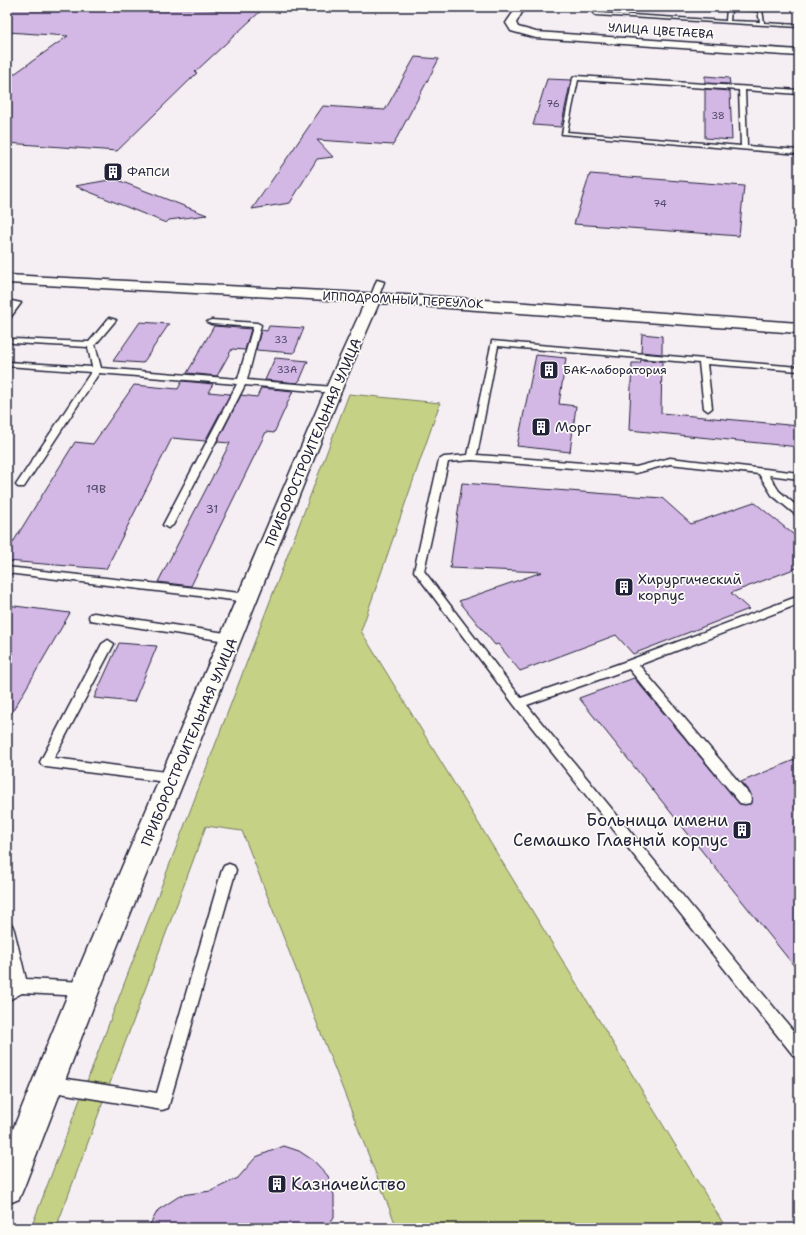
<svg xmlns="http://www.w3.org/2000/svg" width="806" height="1235" font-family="'Shantell Sans',sans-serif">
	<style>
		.green { fill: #c5d185; stroke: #747a60 }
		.building { fill: #d3b7e5; stroke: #22223b }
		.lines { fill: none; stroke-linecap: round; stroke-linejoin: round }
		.lane-casing { stroke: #22223b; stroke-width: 3 }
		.street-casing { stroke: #22223b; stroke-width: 3 }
		.secondary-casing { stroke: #22223b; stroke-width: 3 }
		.lane { fill: #fdfcf7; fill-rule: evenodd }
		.street { fill: #fdfcf7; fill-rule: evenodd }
		.secondary { fill: #fdfcf7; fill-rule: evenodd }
		.labels { text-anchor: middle; stroke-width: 3.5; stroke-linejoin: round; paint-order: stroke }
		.far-number-label { font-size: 10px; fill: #4e4766 }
		.far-street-label { font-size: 12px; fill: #22223b; stroke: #fdfcf7 }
		.far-poi-label { font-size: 12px; fill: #22223b; stroke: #fdfcf7; text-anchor: start }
		.number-label { font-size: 12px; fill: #4e4766 }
		.poi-label { font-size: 14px; fill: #22223b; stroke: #fdfcf7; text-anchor: start }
		.street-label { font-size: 14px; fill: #22223b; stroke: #fdfcf7 }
		.near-poi-label { font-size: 17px; fill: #22223b; stroke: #fdfcf7; text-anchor: end }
	</style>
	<rect width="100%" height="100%" fill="#f5eef3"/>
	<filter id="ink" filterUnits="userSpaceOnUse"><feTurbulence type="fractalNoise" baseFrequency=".025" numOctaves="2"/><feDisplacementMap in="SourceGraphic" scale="8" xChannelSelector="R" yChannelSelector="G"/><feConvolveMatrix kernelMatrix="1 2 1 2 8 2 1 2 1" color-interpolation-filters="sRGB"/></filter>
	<g filter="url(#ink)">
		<!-- green -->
		<path class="green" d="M349 394 440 403 361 631 726 1228H397L242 831 206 826 56 1228H31Z"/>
		<!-- building -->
		<path class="building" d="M7 7H171L218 10 222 7H265L195 72 197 73 117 151 7 143V79L68 36 7 32Z
			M415 57 439 59 393 145 317 140 333 157 317 159 290 203 252 209 323 106 385 110Z
			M705 76 729 78 730 84 705 83Z
			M547 79 571 80 561 127 533 125Z
			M705 89 730 91 732 140 705 138Z
			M590 174 744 186 739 236 574 224Z
			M115 179 207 215 169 220 166 223 75 186Z
			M140 322 169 324 143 363 113 361Z
			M214 326 251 329 245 350 232 349 217 376 187 373Z
			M269 326 304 328 294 353 256 350 261 330 267 331Z
			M642 334 662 336V354L641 352Z
			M536 355 566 358 559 404 576 406 570 452 517 446Z
			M275 358 308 361 300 380 297 383 265 380Z
			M641 360 662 361 661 413 799 426V447L629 430 632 363H640Z
			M182 381 213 384 208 392 230 394 205 441 172 438 106 569 7 561V552L75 442 93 444 134 385 178 389Z
			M261 388 293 391 274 433 266 432 191 586 158 582 230 443 217 442 241 395 257 397Z
			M462 483 662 498 691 524 754 502 799 539V567L731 593 749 609 633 654 616 635 520 671 498 644 495 645 459 601 542 572 450 568Z
			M7 605 70 613 7 721Z
			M119 643 157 646 134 702 94 698Z
			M634 678 740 804H750L752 799 751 794 741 782 799 758V972L579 698Z
			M284 1146 299 1151 314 1161 328 1176 334 1195V1217L326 1228H148L158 1210 181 1195 211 1191 238 1178 256 1157Z"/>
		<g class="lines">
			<!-- lane casing -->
			<g class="lane-casing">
				<path id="lane" d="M597 7H601L599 13 726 21 727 7 760 9 762 10 764 23 799 25V27L596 15 594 14ZM731 9 758 11 760 22 730 21Z
					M576 76 799 90V94L745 90 747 146 799 150V154L562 134 573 78ZM578 80 739 90 741 146 567 132Z
					M377 280 384 282 378 298 374 300 370 298Z
					M7 300 21 303 10 318H7V311L12 305 7 304Z
					M109 318 116 320 95 345 101 368 238 379 253 327 211 324 207 322 211 320 257 323 261 325 247 380 334 387 338 390 334 393 245 385 173 525 168 528 163 525 237 384 99 373 24 487H18L16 485 91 372 7 366V362L92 367 88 347 13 343 9 341 13 339 89 342Z
					M492 341 799 367V371L707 364 712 408 708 411 704 408 699 363 498 346 477 455 636 467 670 458 799 473V479L769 475 779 491 799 508V516L796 515 772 495 759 474 670 464 636 473 472 460 448 462 424 571 521 698 627 661 799 596V604L639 665 750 795 751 799 750 803 745 804 740 803 629 669 527 705 799 1038V1058L793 1055 515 706 414 571 439 460 444 457 468 455Z
					M7 567 249 594 254 598 249 602 7 573Z
					M94 613 232 634 238 638 232 642 90 620 89 617 90 614Z
					M108 640 114 644 54 758 174 773 179 774 180 778 179 782 174 783 46 767 42 765 40 762 102 644Z
					M229 864 234 866 236 870 168 1108 162 1110 42 1090 40 1084 42 1078 48 1076 157 1093 222 870 224 866Z
					M7 924 12 925 14 930 26 979 85 982 90 984 93 989 90 994 85 996 22 993 7 1001V986L12 983 7 962Z"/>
			</g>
			<!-- street casing -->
			<g class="street-casing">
				<path id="street" d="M7 275 444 297 799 323V333L379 303 346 379 100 989 24 1187 19 1199 7 1204V1144L70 989 330 379 365 302 7 283Z"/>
			</g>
			<!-- secondary casing -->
			<g class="secondary-casing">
				<path id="secondary" d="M517 7H525L516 23 518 27 536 32 799 50V56L536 38 511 31 506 23Z"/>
			</g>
			<!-- lane -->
			<use href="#lane" class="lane"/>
			<!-- street -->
			<use href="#street" class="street"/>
			<!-- secondary -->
			<use href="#secondary" class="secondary"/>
		</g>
	</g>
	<!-- icons -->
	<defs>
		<g id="building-square" transform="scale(1)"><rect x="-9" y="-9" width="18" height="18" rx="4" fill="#22223b" stroke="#fdfcf7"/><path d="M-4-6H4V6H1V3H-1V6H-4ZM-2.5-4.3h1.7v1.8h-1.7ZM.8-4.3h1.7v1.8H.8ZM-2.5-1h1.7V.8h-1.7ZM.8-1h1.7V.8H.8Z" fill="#fff"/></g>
	</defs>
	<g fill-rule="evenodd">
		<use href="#building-square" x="113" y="172"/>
		<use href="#building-square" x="549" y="370"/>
		<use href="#building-square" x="541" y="427"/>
		<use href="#building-square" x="624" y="587"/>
		<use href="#building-square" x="742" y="830"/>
		<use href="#building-square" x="277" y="1184"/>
	</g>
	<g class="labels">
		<!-- far-number labels -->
		<g class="far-number-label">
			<text x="553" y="107">76</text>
			<text x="718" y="119">38</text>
			<text x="660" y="207">74</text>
			<text x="281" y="343">33</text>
			<text x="287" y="373">33А</text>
		</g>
		<!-- far-street labels -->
		<g class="far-street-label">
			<text transform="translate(661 31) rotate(4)" y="4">УЛИЦА ЦВЕТАЕВА</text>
			<text transform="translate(403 300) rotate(3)" y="4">ИППОДРОМНЫЙ ПЕРЕУЛОК</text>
		</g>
		<!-- far-poi labels -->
		<g class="far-poi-label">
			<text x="127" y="176">ФАПСИ</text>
			<text x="563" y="374">БАК-лаборатория</text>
		</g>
		<!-- number labels -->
		<g class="number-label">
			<text x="96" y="493">19В</text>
			<text x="212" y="513">31</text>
		</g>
		<!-- poi labels -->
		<g class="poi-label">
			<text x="555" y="432">Морг</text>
			<text x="638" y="584">Хирургический<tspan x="638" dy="16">корпус</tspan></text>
		</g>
		<!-- street labels -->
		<g class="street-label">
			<text transform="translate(313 442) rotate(-67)" y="5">ПРИБОРОСТРОИТЕЛЬНАЯ УЛИЦА</text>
			<text transform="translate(189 742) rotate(-67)" y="5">ПРИБОРОСТРОИТЕЛЬНАЯ УЛИЦА</text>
		</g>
		<!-- near-poi labels -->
		<g class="near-poi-label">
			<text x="728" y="826">Больница имени<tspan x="728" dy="20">Семашко Главный корпус</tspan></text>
			<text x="291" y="1190" text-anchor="start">Казначейство</text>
		</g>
	</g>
	<!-- margin -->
	<rect width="806" height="1235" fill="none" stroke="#fdfcf7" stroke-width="24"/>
	<rect x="12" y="12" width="782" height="1211" fill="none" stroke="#22223b" stroke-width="1.5" filter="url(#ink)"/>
</svg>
